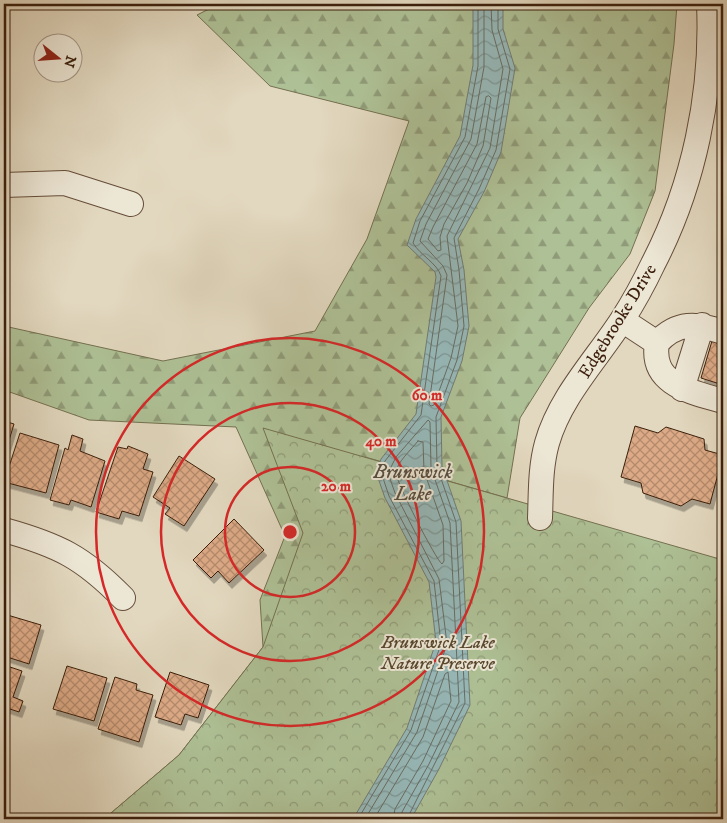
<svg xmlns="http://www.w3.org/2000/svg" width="727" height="823" font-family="'IM FELL DW Pica',serif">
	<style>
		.forest { fill: url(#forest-firs); stroke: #747050 }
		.park { fill: url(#park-crowns); stroke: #747050 }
		.water { fill: url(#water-waves); stroke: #727b73 }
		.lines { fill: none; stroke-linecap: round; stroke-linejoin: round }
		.shore { stroke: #686c62; stroke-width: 1 }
		.building { fill: url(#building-cross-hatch); stroke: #3b1f0c; filter: url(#shadow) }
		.minor-casing { stroke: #654d39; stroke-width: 26 }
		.minor { stroke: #ece6d5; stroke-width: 24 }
		.ring { fill: none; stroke: #d62828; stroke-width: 2.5 }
		.labels { text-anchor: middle; stroke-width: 4; stroke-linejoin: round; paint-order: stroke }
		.street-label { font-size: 18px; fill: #3b1f0c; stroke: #ece6d5 }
		.park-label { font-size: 18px; font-style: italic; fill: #58472e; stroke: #ece6d5 }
		.water-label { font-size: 19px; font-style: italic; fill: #564d40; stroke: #ece6d5 }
		.centre { fill: #d62828; stroke: #ece6d5; stroke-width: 2.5 }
		.ring-label { font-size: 15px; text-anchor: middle; font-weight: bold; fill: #d62828; stroke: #ece6d5; stroke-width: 4; stroke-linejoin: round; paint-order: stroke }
	</style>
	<defs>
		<pattern id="forest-firs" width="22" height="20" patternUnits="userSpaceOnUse" patternTransform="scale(1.25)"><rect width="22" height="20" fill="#aec095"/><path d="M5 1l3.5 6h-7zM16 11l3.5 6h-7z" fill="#8f9b78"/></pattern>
		<pattern id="park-crowns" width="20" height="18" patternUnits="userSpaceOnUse" patternTransform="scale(1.25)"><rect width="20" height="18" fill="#aec095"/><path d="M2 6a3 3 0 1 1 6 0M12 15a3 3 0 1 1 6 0" fill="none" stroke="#8f9b78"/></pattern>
		<pattern id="water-waves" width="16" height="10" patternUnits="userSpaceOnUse" patternTransform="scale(1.25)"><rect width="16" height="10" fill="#96b8b8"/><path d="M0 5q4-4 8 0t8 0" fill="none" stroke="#7c9594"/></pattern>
		<pattern id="building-cross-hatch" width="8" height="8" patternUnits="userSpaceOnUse" patternTransform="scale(1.25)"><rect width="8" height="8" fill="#dcaa86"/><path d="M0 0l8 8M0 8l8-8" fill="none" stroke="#b48a6c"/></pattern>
		<filter id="shadow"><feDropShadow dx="3" dy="5.5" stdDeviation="0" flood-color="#0004"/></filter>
	</defs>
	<rect width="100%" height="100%" fill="#e2d8bf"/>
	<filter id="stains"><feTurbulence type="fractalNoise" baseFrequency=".004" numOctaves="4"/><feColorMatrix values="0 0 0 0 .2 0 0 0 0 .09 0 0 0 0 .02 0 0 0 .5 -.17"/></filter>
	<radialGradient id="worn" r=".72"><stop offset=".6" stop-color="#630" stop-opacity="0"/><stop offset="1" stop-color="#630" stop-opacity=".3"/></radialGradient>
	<!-- forest -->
	<path class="forest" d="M219 4H677L674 44 655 191 630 254 589 308 520 418 507 498 365 457 403 606 104 819 179 755 263 647 260 600 285 536 236 427 89 420 4 390V326L163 361 315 331 367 239 409 121 270 86 197 15Z"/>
	<!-- park -->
	<path class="park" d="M263 428 723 560V819H104L179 755 263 647 303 533Z"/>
	<!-- water -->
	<path class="water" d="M473 4H503V29L515 68 501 152 484 192 458 239 464 270 469 326 462 361 441 417 442 466 461 521 470 705 439 769 411 819H353L407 728 436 642 429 582 385 498 376 472 381 459 416 414 436 277 435 272 407 245 416 219 460 136 473 65Z"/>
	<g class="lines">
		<!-- shore -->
		<path class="shore" d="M484 4V67L471 139 426 224 420 241 443 266 447 275 429 404 431 406 434 405 451 358 458 326 447 236 490 148 503 69 492 30 491 4
			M489 96 491 98 483 146 467 183 444 224 440 237 441 250 438 251 428 239 433 227 477 144 486 97Z
			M418 441 423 442 424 471 443 525 444 561 442 564C436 560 396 482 396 473 396 463 412 449 418 441Z
			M358 819 411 730 441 644 434 581 389 496 381 472 385 461 421 415 441 276C437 263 420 255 413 243L420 221 465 137 478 66V4
			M365 819 417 732 447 644 439 579 395 493 388 473 396 457 428 420 430 422 431 468 450 523 459 702 429 764 402 812 401 819
			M374 819 423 737 445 674 448 672 451 701 423 761 395 809 393 819
			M407 819 465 703 456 522 437 467 436 417 457 360 464 326 459 270 454 238 479 189 496 150 510 69 498 29V4"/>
	</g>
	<!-- building -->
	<path class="building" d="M712 341 723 345V385L701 378Z
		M4 421 14 424 4 457Z
		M635 426 658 433 666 427 704 439 705 450 723 455 710 504 692 499 681 506 643 493 641 483 621 477Z
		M20 433 59 445 46 493 4 482Z
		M72 435 83 439 80 451 105 461 91 507 71 500 69 505 50 500 65 448 68 450Z
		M128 446 148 454 143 469 153 472 139 516 122 511 119 519 96 512 118 447 127 449Z
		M179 456 215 479 184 526 165 514 170 508 153 497Z
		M234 519 264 550 229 583 218 571 211 578 193 560Z
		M4 614 41 625 29 664 4 656Z
		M4 665 22 671 13 697 23 701 19 712 4 707Z
		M67 666 107 678 94 721 53 709Z
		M170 672 209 685 198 718 185 714 181 725 155 717Z
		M115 677 137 684 136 690 153 695 139 742 98 729Z"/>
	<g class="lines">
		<!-- minor casing -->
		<g class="minor-casing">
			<path id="minor" d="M4 185 65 183 131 204
				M622 320 657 343C650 385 692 392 723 401
				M657 343C677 321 697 323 723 332
				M682 389 702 325
				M540 518C541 493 540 468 547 443 560 397 596 360 622 320 633 303 644 283 653 264 694 185 713 93 709 4
				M4 530C58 545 83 557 123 598"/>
		</g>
		<!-- minor -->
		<use href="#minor" class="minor"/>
	</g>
	<!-- distance rings -->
	<g class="ring">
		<circle cx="290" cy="532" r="65"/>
		<circle cx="290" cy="532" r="129"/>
		<circle cx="290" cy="532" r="194"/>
	</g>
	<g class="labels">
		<!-- street labels -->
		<g class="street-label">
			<text transform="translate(617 321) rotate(-58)" y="6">Edgebrooke Drive</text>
		</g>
		<!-- park labels -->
		<g class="park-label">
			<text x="438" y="648">Brunswick Lake<tspan x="438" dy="21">Nature Preserve</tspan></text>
		</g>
		<!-- water labels -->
		<g class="water-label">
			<text x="413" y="478">Brunswick<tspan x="413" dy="22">Lake</tspan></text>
		</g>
	</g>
	<circle cx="290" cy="532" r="8" class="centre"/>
	<g class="ring-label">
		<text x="427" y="400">60 m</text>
		<text x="381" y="446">40 m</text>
		<text x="336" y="491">20 m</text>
	</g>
	<!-- margin -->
	<rect width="727" height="823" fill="none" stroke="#e2d8bf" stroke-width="20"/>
	<rect x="5" y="5" width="717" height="813" fill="none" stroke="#3b1f0c" stroke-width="2.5"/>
	<rect x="10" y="10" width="707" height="803" fill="none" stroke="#3b1f0c"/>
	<!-- north arrow -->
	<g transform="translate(58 58) rotate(107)"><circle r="24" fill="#ece6d5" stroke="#a59685"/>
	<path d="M0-4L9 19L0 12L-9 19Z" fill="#8f2418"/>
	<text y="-8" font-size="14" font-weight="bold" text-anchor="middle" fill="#3b1f0c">N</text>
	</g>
	<rect width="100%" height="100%" filter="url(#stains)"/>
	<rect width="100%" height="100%" fill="url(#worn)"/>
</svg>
